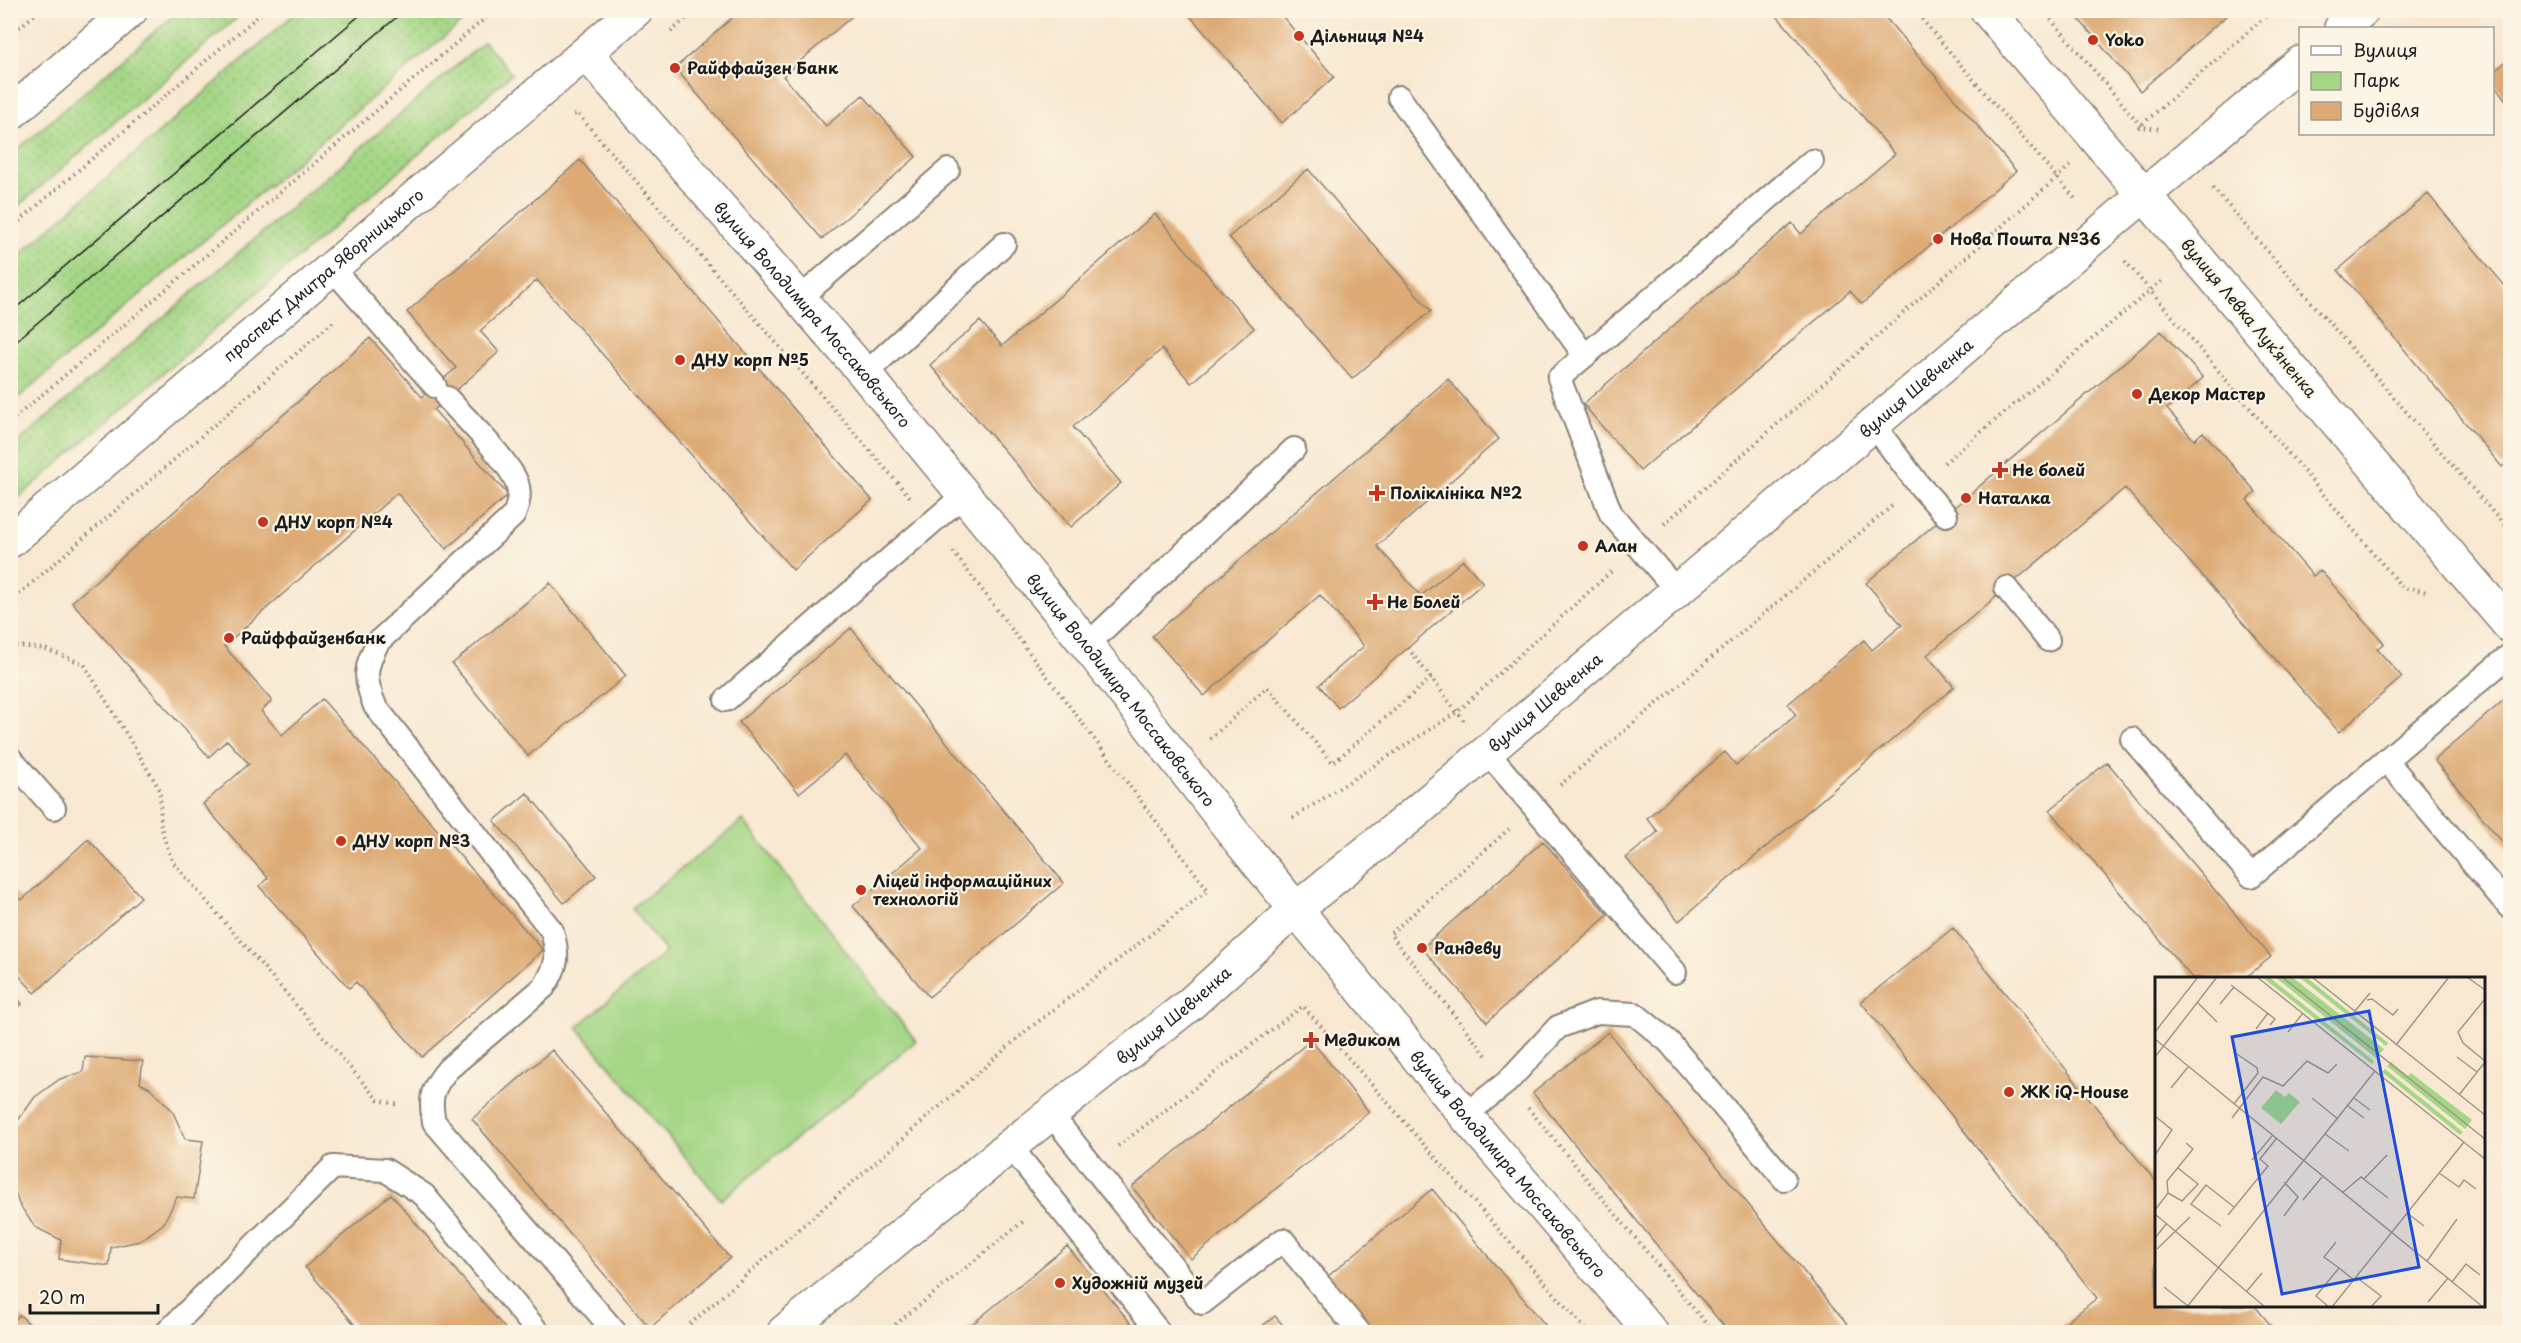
<svg xmlns="http://www.w3.org/2000/svg" width="2521" height="1343" font-family="'Playpen Sans',sans-serif">
	<style>
		.grass { fill: url(#grass-dots); stroke: #607950; stroke-width: 1.5 }
		.green { fill: #a4d685; stroke: #607950; stroke-width: 1.5 }
		.building { fill: #ddaa75 }
		.lines { fill: none; stroke-linecap: round; stroke-linejoin: round }
		.lane-casing { stroke: #8a8276; stroke-width: 26 }
		.street-casing { stroke: #8a8276; stroke-width: 36 }
		.primary-casing { stroke: #8a8276; stroke-width: 36 }
		.path { stroke: #8a8276; stroke-width: 4; stroke-dasharray: 1.5 4.5; stroke-linecap: butt }
		.lane { stroke: #fff; stroke-width: 22 }
		.street { stroke: #fff; stroke-width: 33 }
		.primary { stroke: #fff; stroke-width: 33 }
		.tram { stroke: #1c1c1c; stroke-width: 1.5 }
		.poi-dot { fill: #c8321e; stroke: #fcf5e5; stroke-width: 2 }
		.labels { text-anchor: middle; stroke-width: 4.5; stroke-linejoin: round; paint-order: stroke }
		.poi-label { font-size: 16px; font-weight: bold; fill: #1c1c1c; stroke: #fcf5e5; text-anchor: start }
		.street-label { font-size: 16px; fill: #1c1c1c; stroke: #fcf5e5 }
		.inset-road { fill: none; stroke: #a09689; stroke-width: 1.5 }
		.view { fill: #1d4ed8; fill-opacity: 0.15; stroke: #1d4ed8; stroke-width: 3 }
		.inset-edge { fill: none; stroke: #1c1c1c; stroke-width: 3 }
	</style>
	<defs>
		<pattern id="grass-dots" width="8" height="8" patternUnits="userSpaceOnUse" patternTransform="scale(1.5)"><rect width="8" height="8" fill="#a4d685"/><path d="M2 2h.1M6 6h.1" fill="none" stroke="#8db772" stroke-width="1.8" stroke-linecap="round"/></pattern>
	</defs>
	<rect width="100%" height="100%" fill="#fcf5e5"/>
	<filter id="ink" filterUnits="userSpaceOnUse"><feTurbulence type="fractalNoise" baseFrequency=".0167" numOctaves="2"/><feDisplacementMap in="SourceGraphic" scale="12" xChannelSelector="R" yChannelSelector="G"/><feConvolveMatrix kernelMatrix="1 2 1 2 8 2 1 2 1" color-interpolation-filters="sRGB"/></filter>
	<filter id="wash" filterUnits="userSpaceOnUse"><feTurbulence type="fractalNoise" baseFrequency=".008" numOctaves="4" result="noise"/><feDisplacementMap in="SourceGraphic" scale="24" xChannelSelector="R" yChannelSelector="G"/><feGaussianBlur stdDeviation="1.35" result="paint"/><feColorMatrix in="noise" values="0 0 0 0 0 0 0 0 0 0 0 0 0 0 0 0 0 1.4 0 .05"/><feComposite in="paint" operator="in"/></filter>
	<g filter="url(#wash)">
		<rect width="100%" height="100%" fill="#f8e8d1"/>
		<!-- grass -->
		<path class="grass" d="M299 10 454 11 463 21 11 404V262Z
			M179 11H245L11 212V155Z
			M484 42 512 74 11 504V448Z"/>
		<!-- green -->
		<path class="green" d="M743 820 916 1041 721 1200 577 1027 666 952 632 908Z"/>
		<g id="blocks">
			<!-- building -->
			<path class="building" d="M741 10H859L783 76 826 126 863 95 916 157 822 239 675 68Z
				M1185 10H1277L1334 77 1282 123Z
				M1772 10H1879L2016 171 1862 304 1850 291 1640 471 1583 404 1792 223 1801 234 1895 154Z
				M2071 10H2233L2140 91Z
				M2510 58V105L2492 83V73Z
				M580 160 872 500 793 570 537 280 480 331 499 352 434 410 508 495 446 549 397 493 224 646 272 701 261 711 282 735 322 699 543 950 422 1057 356 982 349 988 259 886 268 878 203 804 249 764 227 740 209 757 72 602 370 338 422 397 435 386 456 368 407 312Z
				M1308 169 1431 311 1352 379 1229 237Z
				M2428 194 2510 292V460L2502 467 2338 270Z
				M1155 214 1254 328 1191 383 1162 349 1073 427 1121 483 1071 527 930 365 980 321 1002 346Z
				M2161 331 2203 378 2167 409 2194 440 2203 432 2256 492 2247 500 2313 576 2320 570 2384 643 2377 649 2402 677 2339 732 2125 488 1927 655 1954 687 1679 921 1626 858 1658 832 1647 818 1725 752 1736 765 1796 715 1788 704 1864 640 1872 650 1902 625 1866 583Z
				M1448 379 1499 439 1377 546 1421 596 1463 560 1483 583 1338 708 1319 685 1364 646 1320 595 1204 696 1152 636Z
				M550 583 626 676 528 756 452 664Z
				M851 628 1064 883 929 997 853 906 922 848 845 755 799 793 739 722Z
				M2504 700 2510 708V851L2434 760Z
				M2107 762 2271 957 2245 978H2192L2050 810Z
				M527 793 596 876 564 903 494 821Z
				M88 839 141 897 35 993 10 966V888L22 900Z
				M1543 841 1608 915 1487 1022 1422 948Z
				M1953 928 2156 1182V1306H2255L2276 1332H2054L2097 1298 1861 1002Z
				M10 990 22 1004 10 1014Z
				M1608 1032 1765 1225 1854 1332H1729L1690 1286 1533 1093Z
				M1311 1040 1369 1112 1191 1259 1132 1187Z
				M552 1050 730 1258 650 1328 472 1119Z
				M85 1057 143 1061 140 1083 150 1088 172 1110 185 1139 203 1141 194 1199 177 1197 163 1224 140 1241 111 1247 109 1266 59 1259 61 1240 35 1227 19 1204 10 1179V1126H14L35 1097 60 1079 83 1072Z
				M1432 1189 1551 1332H1374L1327 1277Z
				M391 1194 508 1332H361L305 1267Z
				M1067 1246 1138 1332H962L976 1321Z
				M20 1315 37 1332H10V1324Z
				M1275 1316 1289 1332H1255Z"/>
		</g>
	</g>
	<g filter="url(#ink)">
		<use href="#blocks" fill-opacity="0" stroke="#8a8276" stroke-width="1.5"/>
		<g class="lines">
			<!-- lane casing -->
			<g class="lane-casing">
				<path id="lane" d="M1399 97 1585 356
					M331 267 435 386
					M799 299 948 170
					M865 374 1004 244
					M447 398C465 418 508 460 517 483 521 494 518 505 514 515L378 642C364 668 364 679 375 706L552 931C559 956 558 965 544 987L448 1069C432 1088 429 1097 434 1122L615 1332
					M1873 424 1918 484 1946 515
					M2006 588 2048 640
					M1677 591 1611 514 1559 378 1812 161
					M1087 645 1294 449
					M2510 655 2386 760 2510 908
					M726 700 965 494
					M2132 739 2251 876 2386 760
					M1487 752 1675 972
					M10 758 54 808
					M1050 1113 1202 1303 1283 1240 1359 1332
					M1465 1115 1507 1082 1558 1027 1597 1012 1635 1014 1669 1042 1784 1179
					M1010 1146 1159 1332
					M167 1332 333 1167 385 1170 424 1195 538 1332"/>
			</g>
			<!-- street casing -->
			<g class="street-casing">
				<g id="street">
					<path d="M1987 10 2510 626"/>
					<path d="M2341 28 2363 10"/>
					<path id="s1" d="M586 53 865 374 1087 645 1239 840 1465 1115 1651 1332"/>
					<path id="s2" d="M784 1332 1010 1146 1189 1005 1296 909 1410 817 2300 63"/>
				</g>
			</g>
			<!-- primary casing -->
			<g class="primary-casing">
				<g id="primary">
					<path d="M10 114 131 10"/>
					<path id="s3" d="M10 541 636 10"/>
				</g>
			</g>
			<!-- path -->
			<path class="path" d="M1914 10 2077 201
				M2043 10 2142 127 2161 129
				M671 32 695 10
				M10 35 40 10
				M574 115 577 113 910 497
				M2138 128 2273 10
				M2213 188 2510 532
				M10 229 265 10
				M2125 261 2402 587 2428 592
				M10 422 495 10
				M1944 463 2164 279
				M1664 524 2070 166
				M10 602 334 321
				M10 645 45 649 84 664 160 790 161 828 172 861 378 1100 400 1105
				M1408 648 1464 721
				M1210 739 1267 687 1333 763 1431 678
				M1560 785 1892 506
				M1293 818 1457 712 1614 569
				M1486 1055 1390 934 1509 829
				M1528 1108 1713 1332
				M1118 1146 1303 1006 1588 1332
				M681 1332 1026 1031 1208 890 952 550
				M886 1332 1025 1220"/>
			<!-- lane -->
			<use href="#lane" class="lane"/>
			<!-- street -->
			<use href="#street" class="street"/>
			<!-- primary -->
			<use href="#primary" class="primary"/>
			<!-- tram -->
			<path class="tram" d="M10 313 366 10
				M10 346 405 10"/>
		</g>
	</g>
	<!-- markers -->
	<g class="poi-dot">
		<circle cx="1299" cy="36" r="6"/>
		<circle cx="2093" cy="40" r="6"/>
		<circle cx="675" cy="68" r="6"/>
		<circle cx="1938" cy="239" r="6"/>
		<circle cx="680" cy="360" r="6"/>
		<circle cx="2137" cy="394" r="6"/>
		<path d="M1997 461h6v6h6v6h-6v6h-6v-6h-6v-6h6z"/>
		<path d="M1374 484h6v6h6v6h-6v6h-6v-6h-6v-6h6z"/>
		<circle cx="1966" cy="498" r="6"/>
		<circle cx="263" cy="522" r="6"/>
		<circle cx="1583" cy="546" r="6"/>
		<path d="M1372 593h6v6h6v6h-6v6h-6v-6h-6v-6h6z"/>
		<circle cx="229" cy="638" r="6"/>
		<circle cx="341" cy="841" r="6"/>
		<circle cx="861" cy="890" r="6"/>
		<circle cx="1422" cy="948" r="6"/>
		<path d="M1308 1031h6v6h6v6h-6v6h-6v-6h-6v-6h6z"/>
		<circle cx="2009" cy="1092" r="6"/>
		<circle cx="1060" cy="1283" r="6"/>
	</g>
	<g class="labels">
		<!-- poi labels -->
		<g class="poi-label">
			<text x="1311" y="42">Дільниця №4</text>
			<text x="2105" y="46">Yoko</text>
			<text x="687" y="74">Райффайзен Банк</text>
			<text x="1950" y="245">Нова Пошта №36</text>
			<text x="692" y="366">ДНУ корп №5</text>
			<text x="2149" y="400">Декор Мастер</text>
			<text x="2012" y="476">Не болей</text>
			<text x="1390" y="499">Поліклініка №2</text>
			<text x="1978" y="504">Наталка</text>
			<text x="275" y="528">ДНУ корп №4</text>
			<text x="1595" y="552">Алан</text>
			<text x="1387" y="608">Не Болей</text>
			<text x="241" y="644">Райффайзенбанк</text>
			<text x="353" y="847">ДНУ корп №3</text>
			<text x="873" y="887">Ліцей інформаційних<tspan x="873" dy="18">технологій</tspan></text>
			<text x="1434" y="954">Рандеву</text>
			<text x="1324" y="1046">Медиком</text>
			<text x="2021" y="1098">ЖК iQ-House</text>
			<text x="1072" y="1289">Художній музей</text>
		</g>
		<!-- street labels -->
		<g class="street-label">
			<text dy="6" stroke="none"><textPath href="#s3" startOffset="411">проспект Дмитра Яворницького</textPath></text>
			<text dy="6" stroke="none"><textPath href="#s1" startOffset="346">вулиця Володимира Моссаковського</textPath></text>
			<text transform="translate(2249 318) rotate(50)" y="6">вулиця Левка Лукʼяненка</text>
			<text dy="6" stroke="none"><textPath href="#s2" startOffset="1474">вулиця Шевченка</textPath></text>
			<text dy="6" stroke="none"><textPath href="#s1" startOffset="832">вулиця Володимира Моссаковського</textPath></text>
			<text dy="6" stroke="none"><textPath href="#s2" startOffset="988">вулиця Шевченка</textPath></text>
			<text dy="6" stroke="none"><textPath href="#s2" startOffset="502">вулиця Шевченка</textPath></text>
			<text dy="6" stroke="none"><textPath href="#s1" startOffset="1444">вулиця Володимира Моссаковського</textPath></text>
		</g>
	</g>
	<!-- overview -->
	<g transform="translate(2155 977)">
		<rect width="330" height="330" fill="#f8e8d1"/>
		<path d="M107 0H114L219 84 217 87ZM120 0H137L229 72 221 81ZM144 0H151L233 66 231 69ZM236 85 253 99 256 96 317 143 310 152 232 89ZM230 92 308 155 305 158 227 95Z" fill="#a4d685"/>
		<path d="M121 113 130 120 134 116 145 125 126 147 106 131Z" fill="#a4d685"/>
		<path class="inset-road" d="M102 0 330 182M127 0 330 162M157 0 330 138M312 0 330 13M76 8 120 42 115 48M330 22 303 55 308 66 330 84M212 23 217 22 238 38 243 32M42 25 62 45M65 27 79 10M200 34 215 16M101 52 113 36M0 55 43 0M133 55 148 36M0 62 328 330M241 68 294 0M0 80 62 0M302 80 322 95M16 111 33 90M304 118 330 85M157 121 183 142M199 121 215 133M79 127 103 96 102 91 82 77M193 129 209 141M0 139 17 153 0 178M77 141 108 100 128 109 152 84 173 96 182 87M170 157 194 174M97 183 117 159M284 196 304 210 309 203 321 212M209 202 232 178M13 216 27 224 43 207 23 191M187 216 206 200 233 221M148 223 167 200M0 233 13 216 12 204 38 172 31 166M252 236 269 249M0 237 110 330M73 238 113 189 105 182 121 162M129 239 143 220 129 205M66 249 36 227 51 208 79 230M0 261 12 246M181 265 169 280 184 291M2 272 35 240M272 284 302 242M201 300 226 319 216 330M297 305 311 287 325 298M9 310 33 329M92 314 107 296M273 325 293 301M32 330 220 94M174 330 161 319 184 291 199 303M177 330 309 165"/>
		<path class="view" d="M214 34 264 290 127 317 77 60Z"/>
		<rect width="330" height="330" class="inset-edge"/>
	</g>
	<!-- margin -->
	<rect width="2521" height="1343" fill="none" stroke="#fcf5e5" stroke-width="36"/>
	<!-- legend -->
	<rect x="2299" y="27" width="195" height="108" fill="#fcf5e5" stroke="#a29e95" stroke-width="1.5"/>
	<rect x="2311" y="46" width="30" height="9" fill="#ffffff" stroke="#a29e95" stroke-width="1.5"/>
	<text x="2353" y="57" font-size="18" fill="#1c1c1c">Вулиця</text>
	<rect x="2311" y="72" width="30" height="18" fill="#a4d685" stroke="#a29e95" stroke-width="1.5"/>
	<text x="2353" y="87" font-size="18" fill="#1c1c1c">Парк</text>
	<rect x="2311" y="102" width="30" height="18" fill="#ddaa75" stroke="#a29e95" stroke-width="1.5"/>
	<text x="2353" y="117" font-size="18" fill="#1c1c1c">Будівля</text>
	<!-- scale -->
	<path d="M30 1304v9h128v-9" fill="none" stroke="#1c1c1c" stroke-width="3"/>
	<text x="39" y="1304" font-size="18" fill="#1c1c1c" stroke="#fcf5e5" stroke-width="4.5" paint-order="stroke">20 m</text>
</svg>
